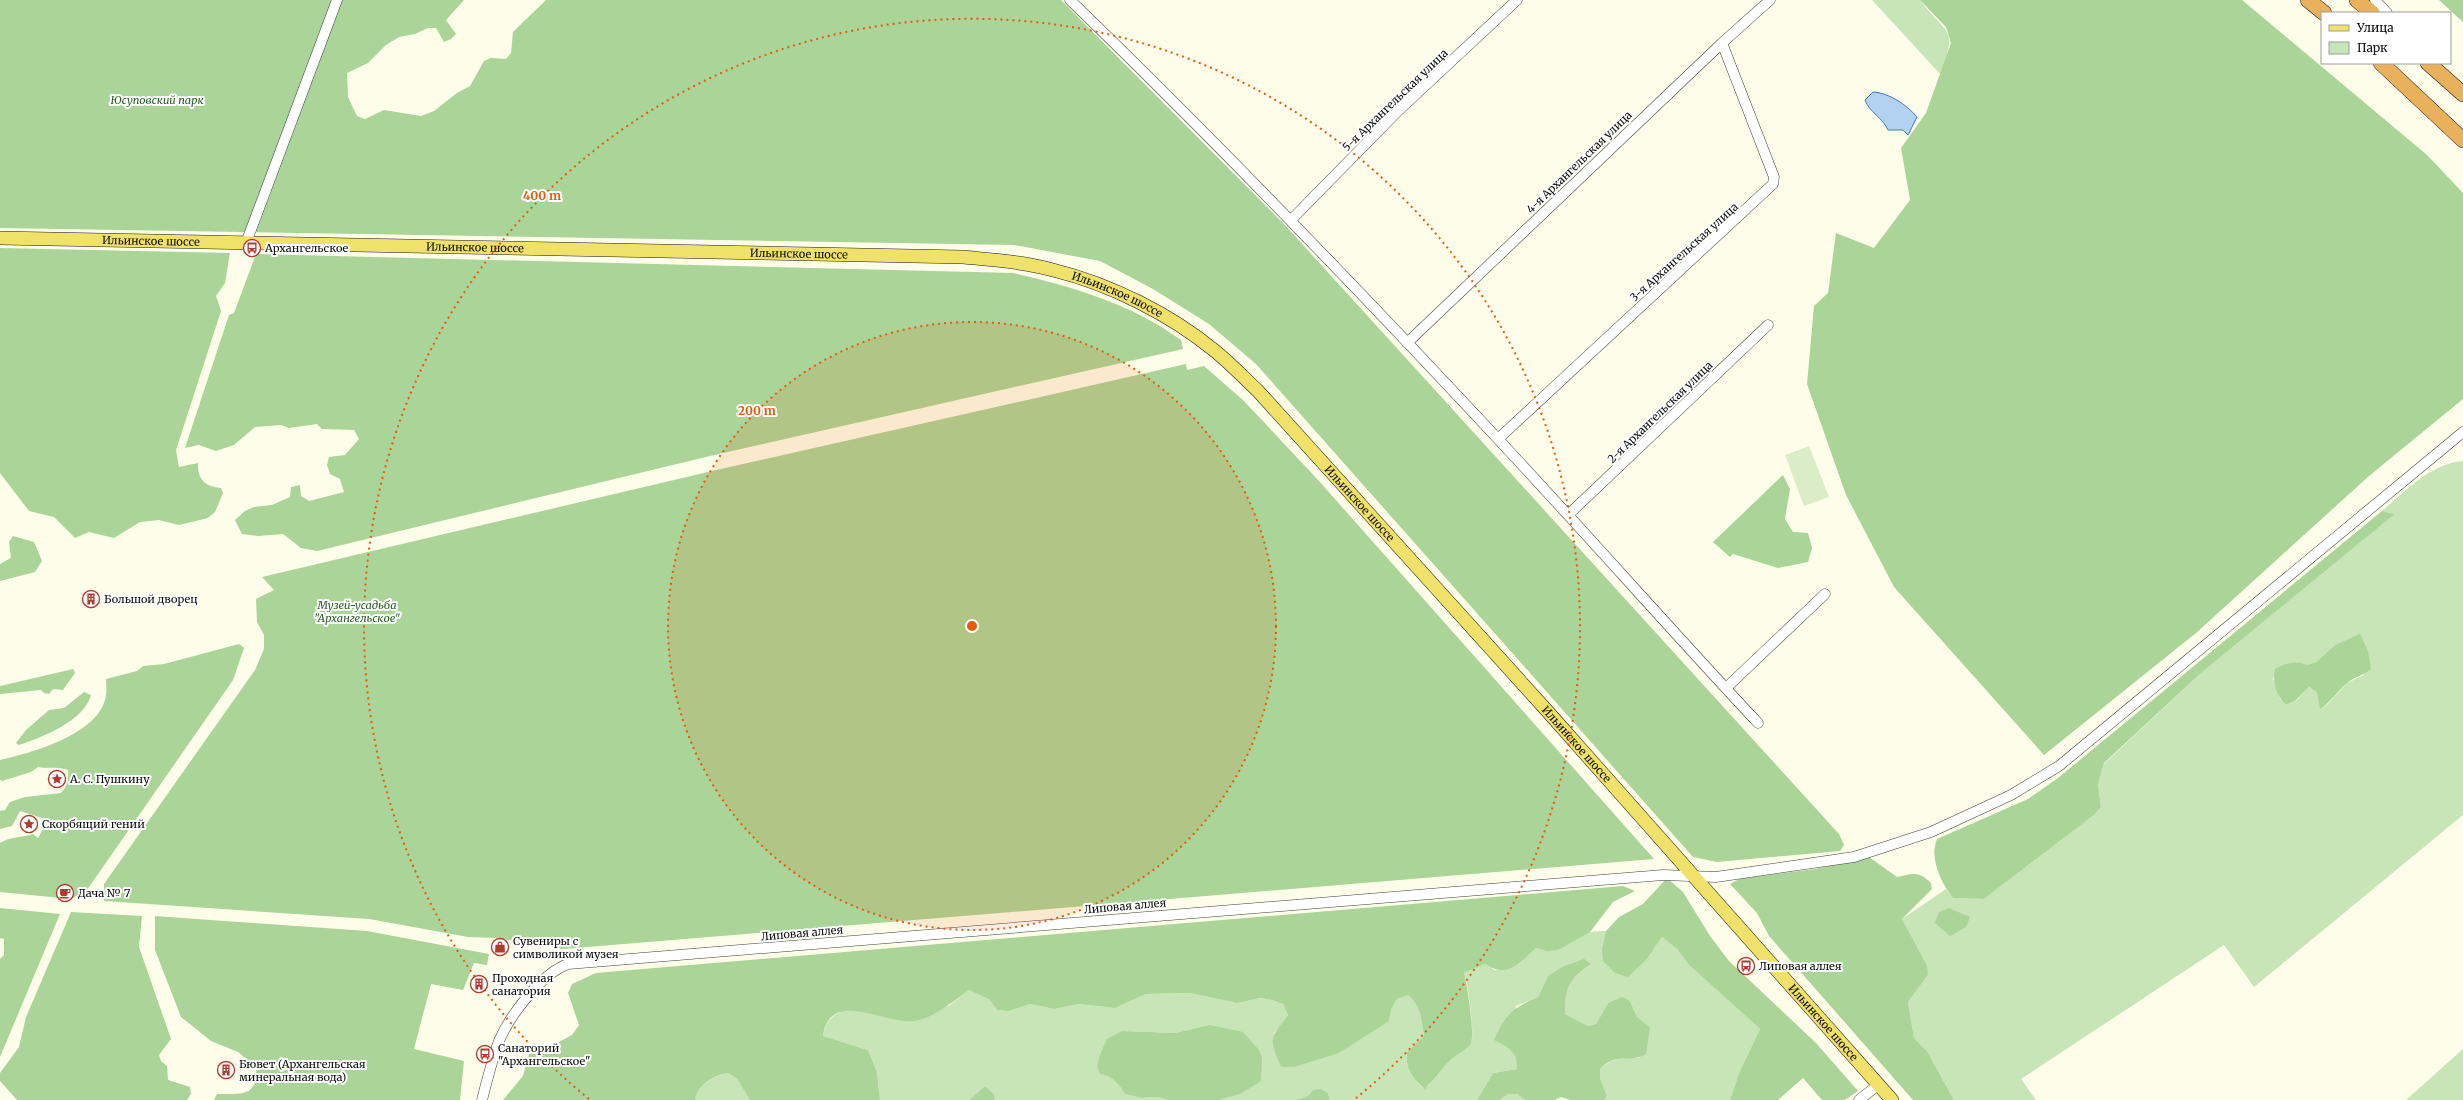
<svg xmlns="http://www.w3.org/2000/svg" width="2463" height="1100" font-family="Merriweather,serif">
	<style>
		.green { fill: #c8e5b7; fill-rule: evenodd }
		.forest { fill: #aad498 }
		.pitch { fill: #dbedc8 }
		.water { fill: #b3d1f1; stroke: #3f7cc3 }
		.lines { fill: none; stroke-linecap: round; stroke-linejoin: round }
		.minor-casing { stroke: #3e3e3e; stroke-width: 11 }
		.major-casing { stroke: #1c1c1c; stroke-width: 14 }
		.highway-casing { stroke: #1c1c1c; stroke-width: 16 }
		.minor { stroke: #fff; stroke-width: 10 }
		.major { stroke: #efe169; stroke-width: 13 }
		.highway { stroke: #eab15c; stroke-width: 15 }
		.ring { fill: none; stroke: #e8590c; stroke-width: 2; stroke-dasharray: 2 4 }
		.labels { text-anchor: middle; stroke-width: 4; stroke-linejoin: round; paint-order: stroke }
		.park-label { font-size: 11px; font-style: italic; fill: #255d21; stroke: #fff }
		.street-label { font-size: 11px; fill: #0b0b0b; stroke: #fff }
		.poi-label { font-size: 11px; fill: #0b0b0b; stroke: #fff; text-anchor: start }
		.centre { fill: #e8590c; stroke: #fff; stroke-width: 2 }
		.ring-label { font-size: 12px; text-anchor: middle; font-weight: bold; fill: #e8590c; stroke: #fff; stroke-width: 4; stroke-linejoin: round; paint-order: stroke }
	</style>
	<rect width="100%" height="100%" fill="#fefdea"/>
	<!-- green -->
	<path class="green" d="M1872 0H1920C1947 37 1958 24 1941 75Z
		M2463 461V815L2254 987 2224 945 2021 1079 2036 1100H1954L1927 1051 1914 1038 1908 1002 1928 975 1902 919 1946 889 1953 898 1984 899 2094 815 2101 807 2098 785 2104 764 2201 673 2395 514 2382 511C2407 490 2430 464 2463 461ZM2335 645 2364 675 2347 683 2328 704 2320 709 2318 692 2309 687 2296 701 2286 705 2280 699 2273 678 2316 662Z
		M1606 931 1602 948 1647 959 1662 937 1677 949 1689 965 1760 1029 1739 1073 1730 1100H1604L1607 1096 1600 1078V1069C1611 1058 1623 1057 1639 1058L1650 1027 1637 1017 1630 1001 1608 1003 1596 1024 1588 1026 1565 1014C1566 984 1567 982 1591 964L1548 976 1538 997 1516 1006 1510 1047 1517 1061V1069L1493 1073 1477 1100H1330L1328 1093 1313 1090 1308 1096 1296 1100H1219L1240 1094 1209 1025 1175 1033 1122 1031 1108 1075 1115 1080 1125 1094 1141 1098 1158 1097 1168 1100H995L994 1094 985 1086 969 1100H880L877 1072 868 1050 823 1036C826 1021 831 1016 844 1010L949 1006 969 990 990 1000 997 1010 1009 1011 1030 1004 1054 1009 1079 1004 1115 1008 1146 994 1190 993 1237 1003 1261 998 1272 1000 1283 1004 1288 1015 1273 1034 1339 1053C1360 1038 1384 1021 1397 999L1408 995C1421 1006 1421 1019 1424 1036L1407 1052C1405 1069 1412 1079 1426 1090L1427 1086C1437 1078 1442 1067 1452 1059 1457 1054 1468 1050 1471 1043 1475 1034 1468 983 1464 973L1485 964 1495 970 1519 964 1536 948C1563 956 1568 939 1590 932 1595 931 1601 931 1606 931Z
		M2463 1049V1100H2406Z
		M728 1073 737 1079 750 1100H695C698 1085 714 1075 728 1073Z
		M1508 1094H1517L1525 1100H1500Z"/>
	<!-- forest -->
	<path class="forest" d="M0 0H464L446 20 456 34 451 39 444 42 436 28H428L415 34 399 37 386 45 368 63 347 73 348 97 357 116 365 119 384 110 421 116 434 111 457 93 470 86 484 61 491 58 506 59 511 53 513 32 546 0H1061L1283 223 1839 834 1844 845 1840 851 1717 862 1693 857 1256 364 1209 324 1153 289 1100 261 1014 245 0 228Z
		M1920 0H2242L2427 155 2463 193V399L2369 476 2196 633 2044 755 1894 587 1846 495 1807 384 1814 306 1828 293 1836 233 1874 248 1910 200 1901 148 1926 113 1951 43 1946 27Z
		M2439 0H2463V22Z
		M0 248 230 253 225 283 216 296 221 311 176 450 179 467 198 463C197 479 205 487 221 488L223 493 215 512 208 518 179 525 159 520 140 522 114 538 89 532 75 538 54 517 29 511 0 473Z
		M256 254 1013 273C1071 286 1132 304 1181 340L1183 349 710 456 317 551 301 548 283 534 258 536 242 534 235 520 245 511 254 507 272 505 290 497 291 487 300 485 301 496 309 501 344 492 340 479 330 474 327 465 329 457 345 455 359 439 354 430 322 429 317 424 289 428 281 425 255 427 234 445 216 451 199 445 185 448 229 315 234 313Z
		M1186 364 1187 370 1204 366 1244 401 1319 481 1654 859 563 949 496 938 468 937 369 919 104 901V884L255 670 264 649V635L257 622 256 599 274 590 262 577 712 471Z
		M1783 475 1790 489 1785 519 1793 532 1808 533 1812 548 1808 562 1778 568 1733 554 1730 557 1713 542Z
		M2382 511 2395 514 2201 673 2104 763 2098 785 2101 807 2094 815 1984 899 1953 898C1941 883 1929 858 1937 839L2028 799 2058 778Z
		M13 536 34 542 42 561 35 572 0 581V564L11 558 9 542Z
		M2360 634 2368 651 2371 669C2363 676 2353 677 2346 684 2337 692 2331 702 2320 709L2317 692 2309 687 2295 701 2286 705C2276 696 2272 682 2275 669 2286 663 2296 660 2307 665L2316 662 2335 645Z
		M239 644 244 648 233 680 87 890 71 899 0 892V843C11 836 21 838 33 834L38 838 48 820 20 811 12 826 0 829V811L5 810 10 802 25 797 61 793C68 785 69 780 68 770 57 766 48 769 38 767L31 772 2 781 0 780V760C31 753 101 734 106 695 107 690 106 684 106 679L137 671 143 666 164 664Z
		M73 669 75 673 63 690 53 689 49 694 44 693 41 690 0 694V686Z
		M84 692 91 695C84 721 43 737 19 745L16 743 26 730 49 710 64 708Z
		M1869 857 1897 877C1913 873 1919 871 1931 883L1932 889 1902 919 1927 966 1928 975 1908 1002 1914 1038 1927 1051 1954 1100H1913L1769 936 1757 913 1730 884 1739 879 1815 869Z
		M1667 878 1683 892 1710 936 1729 961 1816 1043 1858 1091 1845 1100H1822L1803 1078 1778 1100H1730L1739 1073 1760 1029 1689 965 1677 949 1662 937 1647 959 1628 977 1615 973 1603 961 1602 948 1606 931 1619 917 1643 904Z
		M1623 886 1635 891 1613 902 1590 932 1558 950 1547 951 1536 948C1520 963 1508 979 1485 964L1464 973C1467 984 1475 1034 1471 1043 1468 1050 1457 1054 1452 1059 1442 1067 1437 1078 1427 1086L1426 1090C1413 1079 1405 1070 1407 1052L1424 1036C1421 1019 1421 1006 1408 995L1397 999 1391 1009 1389 1021 1339 1053 1294 1067H1281C1269 1038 1269 1039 1288 1015L1283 1004 1272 1000 1261 998 1237 1003 1190 993 1146 994 1115 1008 1079 1004 1054 1009 1030 1004 1009 1011 997 1010 990 1000 969 990C954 1001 932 1019 914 1021 885 1025 830 987 823 1036L868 1050 877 1072 880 1100H750L737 1079 728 1073C713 1075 698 1085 695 1100H503L523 1076 529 1054 539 1047 551 1046 572 1035 579 1025 568 993 572 984 596 973Z
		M0 908 60 914 0 1057V959L4 955V939L0 938Z
		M1949 908 1970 917 1966 927 1950 936 1935 923 1939 912Z
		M71 912 142 916 139 947 171 1039 159 1055 161 1061 167 1066 168 1080 190 1087 191 1094 187 1100H17L0 1081V1073L19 1047 26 1017Z
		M155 916 367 931 489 954 487 965 474 963 463 990 431 984 414 1049 464 1061 460 1100H214L217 1094C242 1094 258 1097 256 1067L238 1052 211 1041 181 1017 155 950Z
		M1584 959 1591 964C1568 981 1566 984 1565 1014L1588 1026 1596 1024 1608 1003 1622 997 1630 1001 1637 1017 1650 1027 1646 1054C1630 1064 1617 1051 1600 1069V1078L1607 1096 1604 1100H1570L1561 1097 1555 1100H1525L1517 1094H1508L1500 1100H1477L1493 1073 1517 1069C1518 1052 1507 1046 1494 1040 1506 1014 1512 1008 1538 997L1548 976 1562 967Z
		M1209 1025 1243 1032 1259 1050 1262 1057 1261 1081 1240 1094 1219 1100H1168L1158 1097 1141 1098 1125 1094C1118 1084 1113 1075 1100 1074L1097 1066 1100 1055 1107 1039 1122 1031 1175 1033Z
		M985 1086 994 1094 995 1100H969Z
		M1321 1089 1328 1093 1330 1100H1296L1308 1096 1313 1090Z"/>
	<!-- pitch -->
	<path class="pitch" d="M1809 446 1829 497 1804 506 1785 455Z"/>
	<!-- water -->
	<path class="water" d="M1873 92C1889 93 1906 104 1917 117L1908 135 1903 130H1888C1883 118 1869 112 1865 100Z"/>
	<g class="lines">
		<!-- minor casing -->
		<g class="minor-casing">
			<path id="minor" d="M1070 0C1217 142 1358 289 1497 438 1585 532 1670 629 1758 723
				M2375 0 2387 13
				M1291 220 1399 110 1517 0
				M246 243 337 0
				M1407 343 1722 43 1770 0
				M1498 439 1773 184 1774 177 1722 43
				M1568 515 1768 325
				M1726 688 1825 594
				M482 1100C487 1080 492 1060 499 1041 510 1015 542 973 568 964L1663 875 1716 877 1854 857 1931 832 2011 795 2059 766 2463 432
				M1859 1100 1878 1085"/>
		</g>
		<!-- major casing -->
		<g class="major-casing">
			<g id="major">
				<path id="s1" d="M0 238 963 257C994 260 1024 262 1053 270 1110 284 1170 314 1215 351 1230 363 1244 378 1258 391L1549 713 1892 1100"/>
			</g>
		</g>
		<!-- highway casing -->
		<g class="highway-casing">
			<path id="highway" d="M2308 0 2324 13
				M2357 0 2372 13
				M2381 63 2463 140
				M2428 63 2463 94"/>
		</g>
		<!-- minor -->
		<use href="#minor" class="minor"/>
		<!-- major -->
		<use href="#major" class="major"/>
		<!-- highway -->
		<use href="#highway" class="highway"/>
	</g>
	<!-- distance rings -->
	<circle cx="972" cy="626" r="304" fill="#e8590c" fill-opacity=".12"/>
	<g class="ring">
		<circle cx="972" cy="626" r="304"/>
		<path d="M589 1099A608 608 0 1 1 1355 1099"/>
	</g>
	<!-- icons -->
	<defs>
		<g id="bus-ring" transform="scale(0.9)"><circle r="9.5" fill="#fff" stroke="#b03a2e" stroke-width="1.5"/><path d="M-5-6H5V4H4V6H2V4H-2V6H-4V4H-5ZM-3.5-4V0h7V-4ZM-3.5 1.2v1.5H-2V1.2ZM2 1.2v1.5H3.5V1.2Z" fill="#b03a2e"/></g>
		<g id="building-ring" transform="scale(0.9)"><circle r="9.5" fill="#fff" stroke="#b03a2e" stroke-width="1.5"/><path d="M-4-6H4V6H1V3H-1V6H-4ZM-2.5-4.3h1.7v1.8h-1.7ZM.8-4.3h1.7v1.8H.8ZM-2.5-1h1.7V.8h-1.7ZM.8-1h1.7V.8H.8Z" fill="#b03a2e"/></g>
		<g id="sight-ring" transform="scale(0.9)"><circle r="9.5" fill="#fff" stroke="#b03a2e" stroke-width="1.5"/><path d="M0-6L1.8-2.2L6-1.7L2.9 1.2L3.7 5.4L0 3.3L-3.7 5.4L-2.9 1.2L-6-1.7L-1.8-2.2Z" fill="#b03a2e"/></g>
		<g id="cafe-ring" transform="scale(0.9)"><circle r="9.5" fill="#fff" stroke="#b03a2e" stroke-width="1.5"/><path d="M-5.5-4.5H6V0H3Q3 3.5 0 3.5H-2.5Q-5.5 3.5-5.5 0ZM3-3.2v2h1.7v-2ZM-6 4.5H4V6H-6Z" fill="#b03a2e"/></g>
		<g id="shop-ring" transform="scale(0.9)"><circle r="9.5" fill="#fff" stroke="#b03a2e" stroke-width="1.5"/><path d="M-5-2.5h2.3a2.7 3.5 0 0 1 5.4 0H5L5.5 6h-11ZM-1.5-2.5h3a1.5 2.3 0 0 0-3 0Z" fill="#b03a2e"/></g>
	</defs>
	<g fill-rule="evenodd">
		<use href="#bus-ring" x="252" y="248"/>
		<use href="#building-ring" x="91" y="599"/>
		<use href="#sight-ring" x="57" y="779"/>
		<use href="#sight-ring" x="29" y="824"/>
		<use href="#cafe-ring" x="65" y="893"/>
		<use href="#shop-ring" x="500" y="947"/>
		<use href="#bus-ring" x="1746" y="966"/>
		<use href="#building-ring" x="479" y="984"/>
		<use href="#bus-ring" x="485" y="1054"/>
		<use href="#building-ring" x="226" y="1070"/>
	</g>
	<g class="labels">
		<!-- park labels -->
		<g class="park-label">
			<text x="157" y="104">Юсуповский парк</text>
			<text x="357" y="609">Музей-усадьба<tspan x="357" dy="13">"Архангельское"</tspan></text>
		</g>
		<!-- street labels -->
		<g class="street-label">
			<text transform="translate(1395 100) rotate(-44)" y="4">5-я Архангельская улица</text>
			<text transform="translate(1579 162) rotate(-44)" y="4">4-я Архангельская улица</text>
			<text dy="4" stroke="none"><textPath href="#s1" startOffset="151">Ильинское шоссе</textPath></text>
			<text dy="4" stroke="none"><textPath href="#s1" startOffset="475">Ильинское шоссе</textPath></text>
			<text transform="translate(1684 252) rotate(-42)" y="4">3-я Архангельская улица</text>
			<text dy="4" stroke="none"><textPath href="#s1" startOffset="799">Ильинское шоссе</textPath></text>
			<text dy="4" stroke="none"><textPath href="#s1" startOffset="1123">Ильинское шоссе</textPath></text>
			<text transform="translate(1660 412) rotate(-44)" y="4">2-я Архангельская улица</text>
			<text dy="4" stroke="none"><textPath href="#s1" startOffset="1447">Ильинское шоссе</textPath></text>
			<text dy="4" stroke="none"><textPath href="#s1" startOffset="1771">Ильинское шоссе</textPath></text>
			<text transform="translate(1125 906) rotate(-5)" y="4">Липовая аллея</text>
			<text transform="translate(802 933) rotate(-5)" y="4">Липовая аллея</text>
			<text dy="4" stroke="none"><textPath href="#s1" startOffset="2143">Ильинское шоссе</textPath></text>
		</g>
		<!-- poi labels -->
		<g class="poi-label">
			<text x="265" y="252">Архангельское</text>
			<text x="104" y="603">Большой дворец</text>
			<text x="70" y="783">А. С. Пушкину</text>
			<text x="42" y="828">Скорбящий гений</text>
			<text x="78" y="897">Дача № 7</text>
			<text x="513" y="945">Сувениры с<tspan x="513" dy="13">символикой музея</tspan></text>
			<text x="1759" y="970">Липовая аллея</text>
			<text x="492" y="982">Проходная<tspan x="492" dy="13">санатория</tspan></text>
			<text x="498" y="1052">Санаторий<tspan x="498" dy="13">"Архангельское"</tspan></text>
			<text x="239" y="1068">Бювет (Архангельская<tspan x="239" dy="13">минеральная вода)</tspan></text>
		</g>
	</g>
	<circle cx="972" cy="626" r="6" class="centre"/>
	<g class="ring-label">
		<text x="542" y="200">400 m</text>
		<text x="757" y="415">200 m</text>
	</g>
	<!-- legend -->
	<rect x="2321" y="12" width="130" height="52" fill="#ffffff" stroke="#9d9d9d"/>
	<rect x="2329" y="25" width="20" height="6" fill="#efe169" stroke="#9d9d9d"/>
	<text x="2357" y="32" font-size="12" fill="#0b0b0b">Улица</text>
	<rect x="2329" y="42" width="20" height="12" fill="#c8e5b7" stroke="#9d9d9d"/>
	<text x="2357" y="52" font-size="12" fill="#0b0b0b">Парк</text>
</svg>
